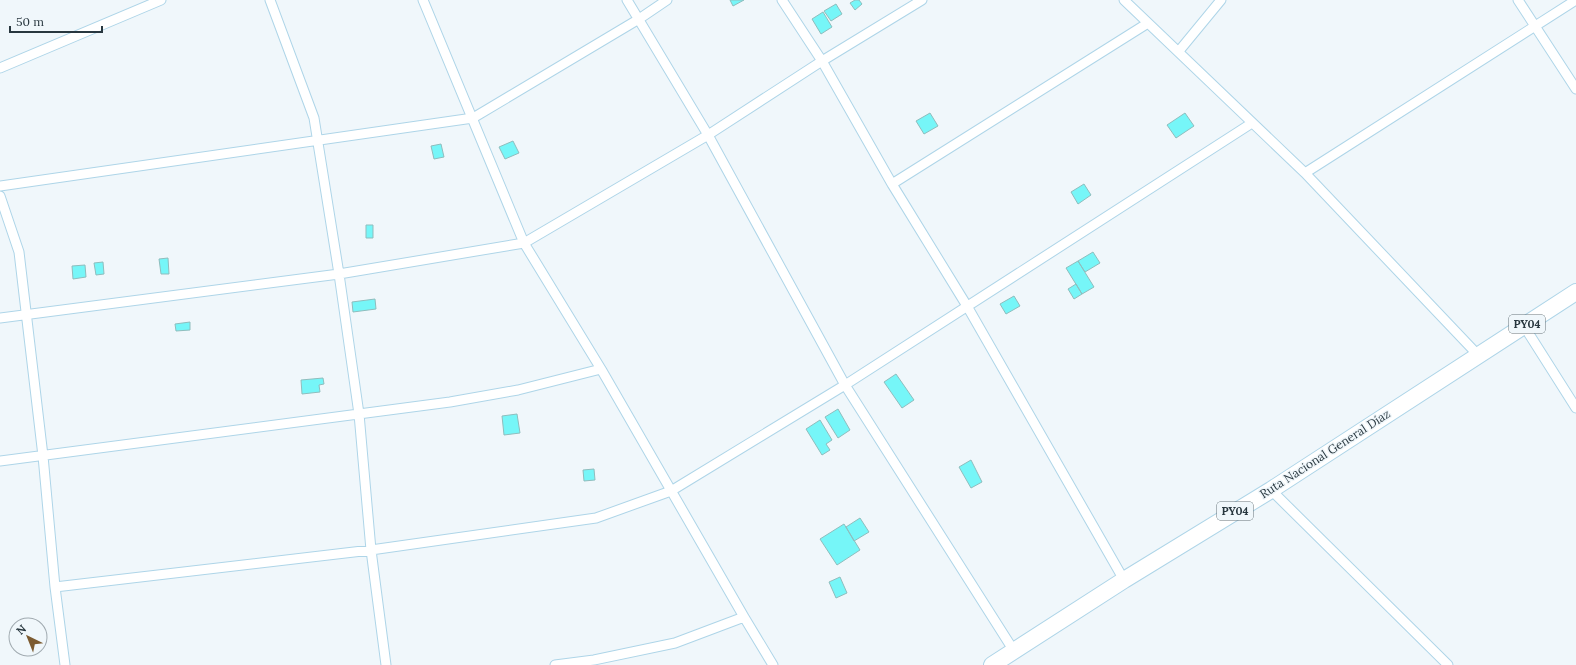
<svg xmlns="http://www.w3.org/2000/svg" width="1576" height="665" font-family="Lora,serif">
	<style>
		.building { fill: #76f6f8; stroke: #8fbdbd }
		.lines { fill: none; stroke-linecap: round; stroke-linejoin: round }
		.minor-casing { stroke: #aed5e8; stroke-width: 11 }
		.trunk-casing { stroke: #aed5e8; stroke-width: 18 }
		.minor { stroke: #fff; stroke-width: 9 }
		.trunk { stroke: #fff; stroke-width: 16 }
		.labels { text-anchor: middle; stroke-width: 3; stroke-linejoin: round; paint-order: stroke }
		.shield { fill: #f0f7fb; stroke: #647177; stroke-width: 1 }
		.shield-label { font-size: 11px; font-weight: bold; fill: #28373f }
		.street-label { font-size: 12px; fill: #28373f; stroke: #f0f7fb }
	</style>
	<rect width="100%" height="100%" fill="#f0f7fb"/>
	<!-- building -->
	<path class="building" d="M730 0H744L733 6Z
		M855 0H859L862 4 855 10 850 3Z
		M836 4 842 14 831 21 824 11Z
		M823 12 832 27 821 34 812 19Z
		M930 113 938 126 924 134 916 121Z
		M1185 113 1194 126 1176 138 1167 125Z
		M513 141 519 153 505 159 499 147Z
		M441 144 444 157 434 159 431 146Z
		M1084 184 1091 195 1078 204 1071 192Z
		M366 225H373V238H366Z
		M1093 252 1100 263 1085 272 1078 261Z
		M168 258 169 274H161L159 259Z
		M1078 261 1094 287 1082 294 1066 268Z
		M103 262 104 274 96 275 94 263Z
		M85 265 86 277 73 279 72 266Z
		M1076 284 1082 294 1074 299 1068 289Z
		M1014 296 1020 306 1006 314 1000 304Z
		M375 299 376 309 353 312 352 302Z
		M190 322V330L176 331 175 324Z
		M896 374 914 400 902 408 884 382Z
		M323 378 324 384 319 385 320 392 302 394 301 380Z
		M838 409 850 430 838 438 825 417Z
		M517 414 520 433 504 435 502 416Z
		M820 420 832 440 826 444 830 450 822 455 806 429Z
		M971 460 982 482 971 488 959 467Z
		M594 469 595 480 584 481 583 470Z
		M860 518 869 532 854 541 846 527Z
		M844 524 860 550 837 565 820 539Z
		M840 577 847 593 836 598 829 582Z"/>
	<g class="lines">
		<!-- minor casing -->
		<g class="minor-casing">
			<path id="minor" d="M270 0 314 118 339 274 359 414 371 550 386 665
				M423 0 524 243 601 369 744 617 773 665
				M627 0 708 135 845 385 1014 651
				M782 0 822 61 892 184 967 306 1124 580
				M1124 0 1305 173 1478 355
				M1518 0 1576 89
				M1179 51 1221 0
				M0 68 161 0
				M1305 173 1576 0
				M892 184 1148 23
				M0 186 473 118 639 19 667 0
				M0 196 19 252 43 456 55 587 65 665
				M0 318 339 274 524 243 708 135 822 61 922 0
				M1524 326 1576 408
				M0 461 450 402 518 390 601 369
				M1271 490 1448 665
				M55 587 371 550 596 518 671 491 845 385 1252 123
				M555 665 594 660 675 643 744 617"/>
		</g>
		<!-- trunk casing -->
		<g class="trunk-casing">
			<path id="trunk" d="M992 665 1124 580 1271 490 1576 292"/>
		</g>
		<!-- minor -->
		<use href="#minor" class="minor"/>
		<!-- trunk -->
		<use href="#trunk" class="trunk"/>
	</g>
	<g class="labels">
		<!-- shield labels -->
		<g class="shield">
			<rect x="1509" y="315" width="36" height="18" rx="3"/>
			<rect x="1217" y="502" width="36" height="18" rx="3"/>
		</g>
		<g class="shield-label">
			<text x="1527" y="328">PY04</text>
			<text x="1235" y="515">PY04</text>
		</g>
		<!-- street labels -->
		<g class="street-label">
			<text transform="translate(1325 454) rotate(-33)" y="4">Ruta Nacional General Díaz</text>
		</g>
	</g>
	<!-- north arrow -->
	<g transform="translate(28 637) rotate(317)"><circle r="19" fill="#f0f7fb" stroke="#a0aab0"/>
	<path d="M0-3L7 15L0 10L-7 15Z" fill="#7c5b31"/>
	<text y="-6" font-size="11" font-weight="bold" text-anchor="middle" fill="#28373f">N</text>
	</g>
	<!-- scale -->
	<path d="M10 26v6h92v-6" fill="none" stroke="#28373f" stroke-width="2"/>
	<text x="16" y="26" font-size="12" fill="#28373f" stroke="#f0f7fb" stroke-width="3" paint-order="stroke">50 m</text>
</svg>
